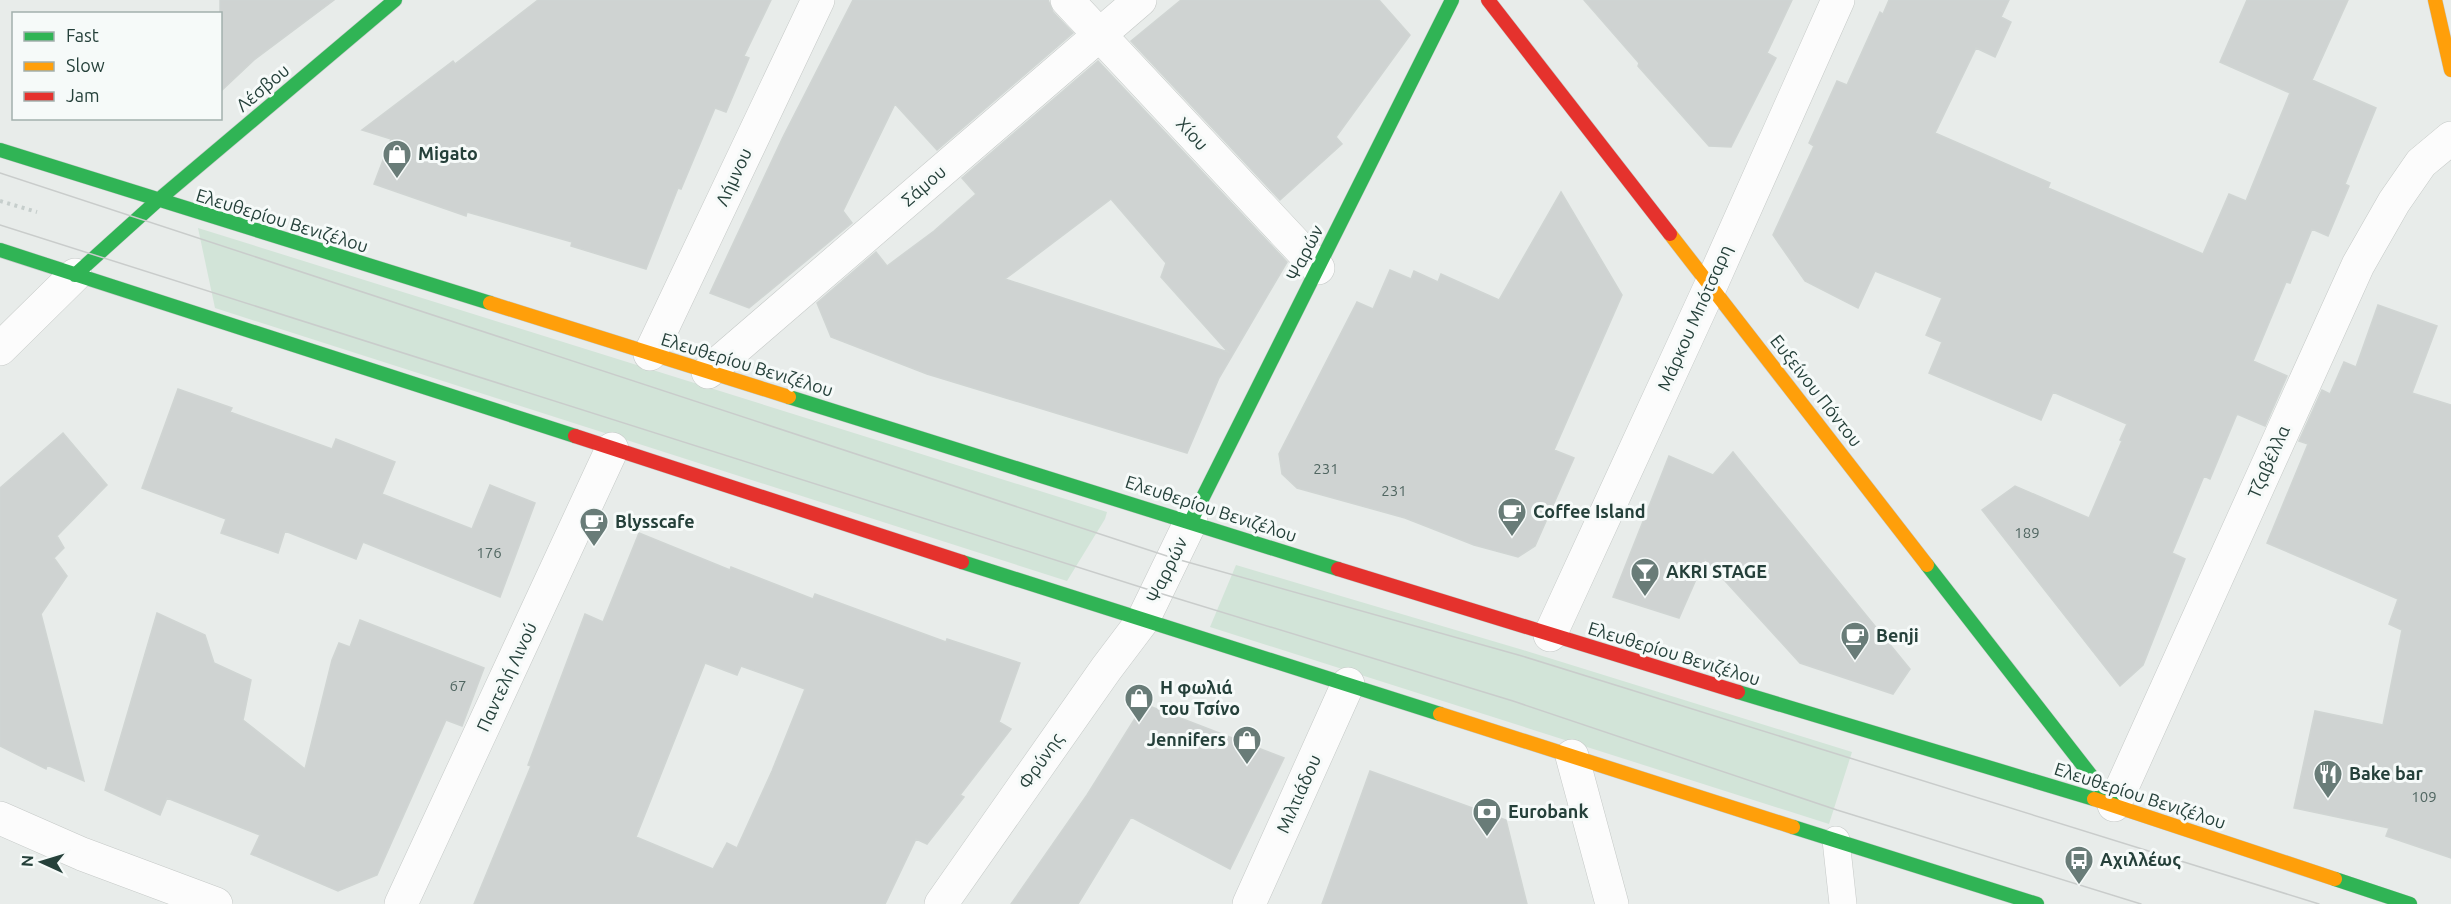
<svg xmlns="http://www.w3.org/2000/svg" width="2451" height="904" font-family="Ubuntu,sans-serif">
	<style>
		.green { fill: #d2e4d8 }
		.building { fill: #cfd3d2; stroke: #d0d5d3; stroke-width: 1.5; fill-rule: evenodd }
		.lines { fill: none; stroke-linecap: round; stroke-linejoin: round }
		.lane-casing { stroke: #c5c9c7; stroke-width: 28 }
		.street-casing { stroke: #c5c9c7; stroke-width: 34 }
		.fast-casing { stroke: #c3c9c7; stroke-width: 15 }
		.slow-casing { stroke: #c3c9c7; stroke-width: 15 }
		.jam-casing { stroke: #c3c9c7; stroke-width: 15 }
		.path { stroke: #c6cecc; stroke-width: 4; stroke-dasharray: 3 4.5; stroke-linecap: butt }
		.lane { stroke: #fcfcfc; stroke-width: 27 }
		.street { stroke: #fcfcfc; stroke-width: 33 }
		.fast { stroke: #30b455; stroke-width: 14 }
		.slow { stroke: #ff9f0a; stroke-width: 14 }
		.jam { stroke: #e5322d; stroke-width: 14 }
		.tram { stroke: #c9cccb; stroke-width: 1.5 }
		.labels { text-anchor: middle; stroke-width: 6; stroke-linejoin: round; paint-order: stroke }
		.number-label { font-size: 15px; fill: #506661 }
		.street-label { font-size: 18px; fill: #25403a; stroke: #f6faf9 }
		.poi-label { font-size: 18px; font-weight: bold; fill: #25403a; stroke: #f6faf9; text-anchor: start }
	</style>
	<rect width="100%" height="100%" fill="#e8ecea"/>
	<!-- green -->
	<path class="green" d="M198 228 1107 512 1105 519 1067 581 215 308Z
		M1236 565 1523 650 1852 752 1829 824 1210 627Z"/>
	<!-- building -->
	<path class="building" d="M220 0H334L254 60 220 92Z
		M538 0H771L744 56 749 58 726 112 715 108 681 189 678 188 646 269 571 246 572 242 467 212 466 216 374 184 391 139 362 130 453 61 455 64Z
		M853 0H1048L1053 12 1073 33 937 150 895 104 843 211 852 223 749 308 710 293 783 137Z
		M1181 0H1379L1410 35 1336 137 1342 144 1280 200 1131 41Z
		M1584 0H1792L1767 53 1776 58 1731 147 1709 146 1638 66 1639 63Z
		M1889 0H2009L2001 17 2011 22 1995 57 1976 48 1935 133 2050 183 2048 188 2203 254 2229 194 2246 201 2290 93 2220 62 2247 0H2348L2312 80 2376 108 2345 184 2349 186 2328 236 2312 229 2290 283 2286 282 2253 361 2287 376 2265 426 2237 414 2210 479 2204 476 2172 553 2185 559 2143 665 2120 686 1982 510 2015 486 2089 518 2122 441 2120 440 2127 424 2053 392 2041 420 1929 373 1942 342 1926 335 1942 298 1875 271 1858 308 1805 281 1773 235 1814 146 1809 143 1837 81 1847 85 1880 12 1883 14Z
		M1098 61 1287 262 1219 378 1187 453 927 374 831 337 817 303 876 252 887 266 934 231 976 194 962 178ZM1111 199 1166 263 1161 277 1228 352 1005 279Z
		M1561 192 1622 295 1554 450 1574 458 1535 546 1518 557 1474 545 1405 518 1297 488 1282 474 1279 454 1357 302 1373 309 1390 270 1411 279 1414 271 1438 282 1441 274 1499 300Z
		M2378 305 2437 326 2412 393 2451 405V858L2386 836 2389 828 2294 808 2315 711 2383 725 2402 630 2389 624 2398 599 2267 543 2308 444 2299 441 2322 390 2330 394 2344 362 2356 367Z
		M178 389 232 408 230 412 332 449 336 439 395 462 382 494 472 529 490 485 535 503 500 597 363 542 356 559 285 531 278 553 221 533 226 519 142 488Z
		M63 433 107 485 57 536 64 548 54 558 67 576 41 614 84 781 47 765 46 769 0 746V488Z
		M1733 452 1910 669 1893 694 1800 663 1705 559 1679 618 1613 597 1669 456 1713 475Z
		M639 533 730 570 731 567 813 599 815 594 946 642 947 639 1020 663 999 722 1011 729 960 795 964 797 927 844 916 839 885 904H474L531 766 528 765 585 614 603 622ZM705 663 737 675 741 666 805 689 772 771 737 848 727 843 713 869 636 837Z
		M157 613 205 635 214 663 251 680 243 720 305 769 332 660 339 643 350 647 360 620 484 668 462 726 446 720 377 875 338 891 251 854 260 835 167 798 160 815 105 790Z
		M1144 704 1284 758 1230 869 1131 817 1078 904H1011L1087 795Z
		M1370 771 1506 820 1527 904H1322Z"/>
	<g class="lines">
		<!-- lane casing -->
		<g class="lane-casing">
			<path id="lane" d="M1836 840 1843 904"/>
		</g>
		<!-- street casing -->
		<g class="street-casing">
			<path id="street" d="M1067 0 1318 268
				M0 349 75 275
				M650 354 818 0
				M708 372 1140 0
				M1550 635 1711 285 1838 0
				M1572 756 1612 904
				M2114 805 2358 265 2394 202 2421 163 2451 138
				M0 818 82 854 216 904
				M401 904 612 449
				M941 904 1106 669 1143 620 1191 521
				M1249 904 1348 684"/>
		</g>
		<!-- fast casing -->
		<g class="fast-casing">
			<path id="fast" d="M0 150 490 303
				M0 250 575 436
				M75 275 157 201 395 0
				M789 397 1338 569
				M1191 521 1452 0
				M962 562 1440 714
				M1927 565 2114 805
				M1738 692 2094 799
				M1793 827 2037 904
				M2335 879 2410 904"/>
		</g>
		<!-- slow casing -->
		<g class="slow-casing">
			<path id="slow" d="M2435 0 2451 70
				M1670 234 1927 565
				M490 303 789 397
				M1440 714 1793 827
				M2094 799 2335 879"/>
		</g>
		<!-- jam casing -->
		<g class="jam-casing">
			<path id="jam" d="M1488 0 1670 234
				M575 436 962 562
				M1338 569 1738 692"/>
		</g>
		<!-- path -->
		<path class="path" d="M0 201 37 212"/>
		<!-- lane -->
		<use href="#lane" class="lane"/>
		<!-- street -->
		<use href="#street" class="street"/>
		<!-- fast -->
		<use href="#fast" class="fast"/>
		<!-- slow -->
		<use href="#slow" class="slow"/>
		<!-- jam -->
		<use href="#jam" class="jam"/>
		<!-- tram -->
		<path class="tram" d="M0 173 1173 558 1522 656 2319 904
			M0 225 1156 592 1513 701 1837 810 2141 904"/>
	</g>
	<!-- icons -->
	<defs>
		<g id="shop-pin" transform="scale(1.5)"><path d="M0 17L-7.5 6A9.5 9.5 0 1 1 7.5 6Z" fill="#697c78" stroke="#f6faf9"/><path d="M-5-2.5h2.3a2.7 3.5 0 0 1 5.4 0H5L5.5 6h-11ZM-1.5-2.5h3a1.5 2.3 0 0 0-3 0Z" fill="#fff"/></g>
		<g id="cafe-pin" transform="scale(1.5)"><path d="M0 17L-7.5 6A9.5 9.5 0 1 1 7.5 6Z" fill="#697c78" stroke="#f6faf9"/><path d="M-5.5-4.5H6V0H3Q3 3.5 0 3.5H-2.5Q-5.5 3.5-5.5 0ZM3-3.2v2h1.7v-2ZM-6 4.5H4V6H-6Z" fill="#fff"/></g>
		<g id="bar-pin" transform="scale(1.5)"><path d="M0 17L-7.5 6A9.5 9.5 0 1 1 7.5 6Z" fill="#697c78" stroke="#f6faf9"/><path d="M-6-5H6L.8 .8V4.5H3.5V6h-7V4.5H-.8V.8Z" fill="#fff"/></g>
		<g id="restaurant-pin" transform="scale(1.5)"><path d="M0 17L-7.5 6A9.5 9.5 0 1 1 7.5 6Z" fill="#697c78" stroke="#f6faf9"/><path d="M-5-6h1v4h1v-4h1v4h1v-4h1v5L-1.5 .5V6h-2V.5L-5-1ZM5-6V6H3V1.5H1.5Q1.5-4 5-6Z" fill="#fff"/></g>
		<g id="bank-pin" transform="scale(1.5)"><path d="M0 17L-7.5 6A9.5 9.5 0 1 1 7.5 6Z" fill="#697c78" stroke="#f6faf9"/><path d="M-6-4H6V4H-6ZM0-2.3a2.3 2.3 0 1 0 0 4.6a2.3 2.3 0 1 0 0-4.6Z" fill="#fff"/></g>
		<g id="bus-pin" transform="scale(1.5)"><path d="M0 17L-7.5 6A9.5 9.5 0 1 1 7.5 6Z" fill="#697c78" stroke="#f6faf9"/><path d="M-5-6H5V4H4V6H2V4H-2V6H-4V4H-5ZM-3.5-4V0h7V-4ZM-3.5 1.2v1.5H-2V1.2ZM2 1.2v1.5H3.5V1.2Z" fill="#fff"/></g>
	</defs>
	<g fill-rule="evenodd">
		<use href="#shop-pin" x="397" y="154"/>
		<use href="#cafe-pin" x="1512" y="512"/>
		<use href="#cafe-pin" x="594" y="522"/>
		<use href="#bar-pin" x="1645" y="572"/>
		<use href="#cafe-pin" x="1855" y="636"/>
		<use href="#shop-pin" x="1139" y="698"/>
		<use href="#shop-pin" x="1247" y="740"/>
		<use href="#restaurant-pin" x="2328" y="774"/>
		<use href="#bank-pin" x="1487" y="812"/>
		<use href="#bus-pin" x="2079" y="860"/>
	</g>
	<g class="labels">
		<!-- number labels -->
		<g class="number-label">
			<text x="1326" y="474">231</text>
			<text x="1394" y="496">231</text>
			<text x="2027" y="538">189</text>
			<text x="489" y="558">176</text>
			<text x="458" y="691">67</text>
			<text x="2424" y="802">109</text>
		</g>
		<!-- street labels -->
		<g class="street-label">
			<text transform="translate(263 88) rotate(-40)" y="6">Λέσβου</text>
			<text transform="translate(1192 134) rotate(47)" y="6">Χίου</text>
			<text transform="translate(734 177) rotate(-65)" y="6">Λήμνου</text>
			<text transform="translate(924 186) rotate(-41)" y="6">Σάμου</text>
			<text transform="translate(282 221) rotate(17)" y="6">Ελευθερίου Βενιζέλου</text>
			<text transform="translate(1305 253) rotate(-63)" y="6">Ψαρών</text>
			<text transform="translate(1695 318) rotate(-66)" y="6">Μάρκου Μπότσαρη</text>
			<text transform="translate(747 365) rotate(17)" y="6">Ελευθερίου Βενιζέλου</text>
			<text transform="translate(1816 391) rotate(52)" y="6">Ευξείνου Πόντου</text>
			<text transform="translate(2269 462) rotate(-66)" y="6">Τζαβέλλα</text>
			<text transform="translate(1211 509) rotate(18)" y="6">Ελευθερίου Βενιζέλου</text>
			<text transform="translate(1167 570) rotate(-64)" y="6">Ψαρρών</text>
			<text transform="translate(1674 654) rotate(17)" y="6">Ελευθερίου Βενιζέλου</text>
			<text transform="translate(507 677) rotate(-65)" y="6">Παντελή Λινού</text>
			<text transform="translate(1041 761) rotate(-55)" y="6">Φρύνης</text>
			<text transform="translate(1299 794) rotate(-66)" y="6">Μιλτιάδου</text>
			<text transform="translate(2140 796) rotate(18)" y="6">Ελευθερίου Βενιζέλου</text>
		</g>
		<!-- poi labels -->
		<g class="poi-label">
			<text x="418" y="160">Migato</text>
			<text x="1533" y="518">Coffee Island</text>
			<text x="615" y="528">Blysscafe</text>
			<text x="1666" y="578">AKRI STAGE</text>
			<text x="1876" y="642">Benji</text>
			<text x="1160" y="694">Η φωλιά<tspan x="1160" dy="21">του Τσίνο</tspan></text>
			<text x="1226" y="746" text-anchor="end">Jennifers</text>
			<text x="2349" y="780">Bake bar</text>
			<text x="1508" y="818">Eurobank</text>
			<text x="2100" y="866">Αχιλλέως</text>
		</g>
	</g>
	<!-- legend -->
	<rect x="12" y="12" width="210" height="108" fill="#f6faf9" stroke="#a2b0ad" stroke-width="1.5"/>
	<rect x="24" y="32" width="30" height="9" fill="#30b455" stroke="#a2b0ad" stroke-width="1.5"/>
	<text x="66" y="42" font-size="18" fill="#25403a">Fast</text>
	<rect x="24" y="62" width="30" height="9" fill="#ff9f0a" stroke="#a2b0ad" stroke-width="1.5"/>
	<text x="66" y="72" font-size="18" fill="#25403a">Slow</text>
	<rect x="24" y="92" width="30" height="9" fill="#e5322d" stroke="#a2b0ad" stroke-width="1.5"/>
	<text x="66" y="102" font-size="18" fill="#25403a">Jam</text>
	<!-- north arrow -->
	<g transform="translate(42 862) rotate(274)" stroke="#f6faf9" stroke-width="4.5" paint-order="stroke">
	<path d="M0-4.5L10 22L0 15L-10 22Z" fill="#25403a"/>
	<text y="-9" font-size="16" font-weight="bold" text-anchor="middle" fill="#25403a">N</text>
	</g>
</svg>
